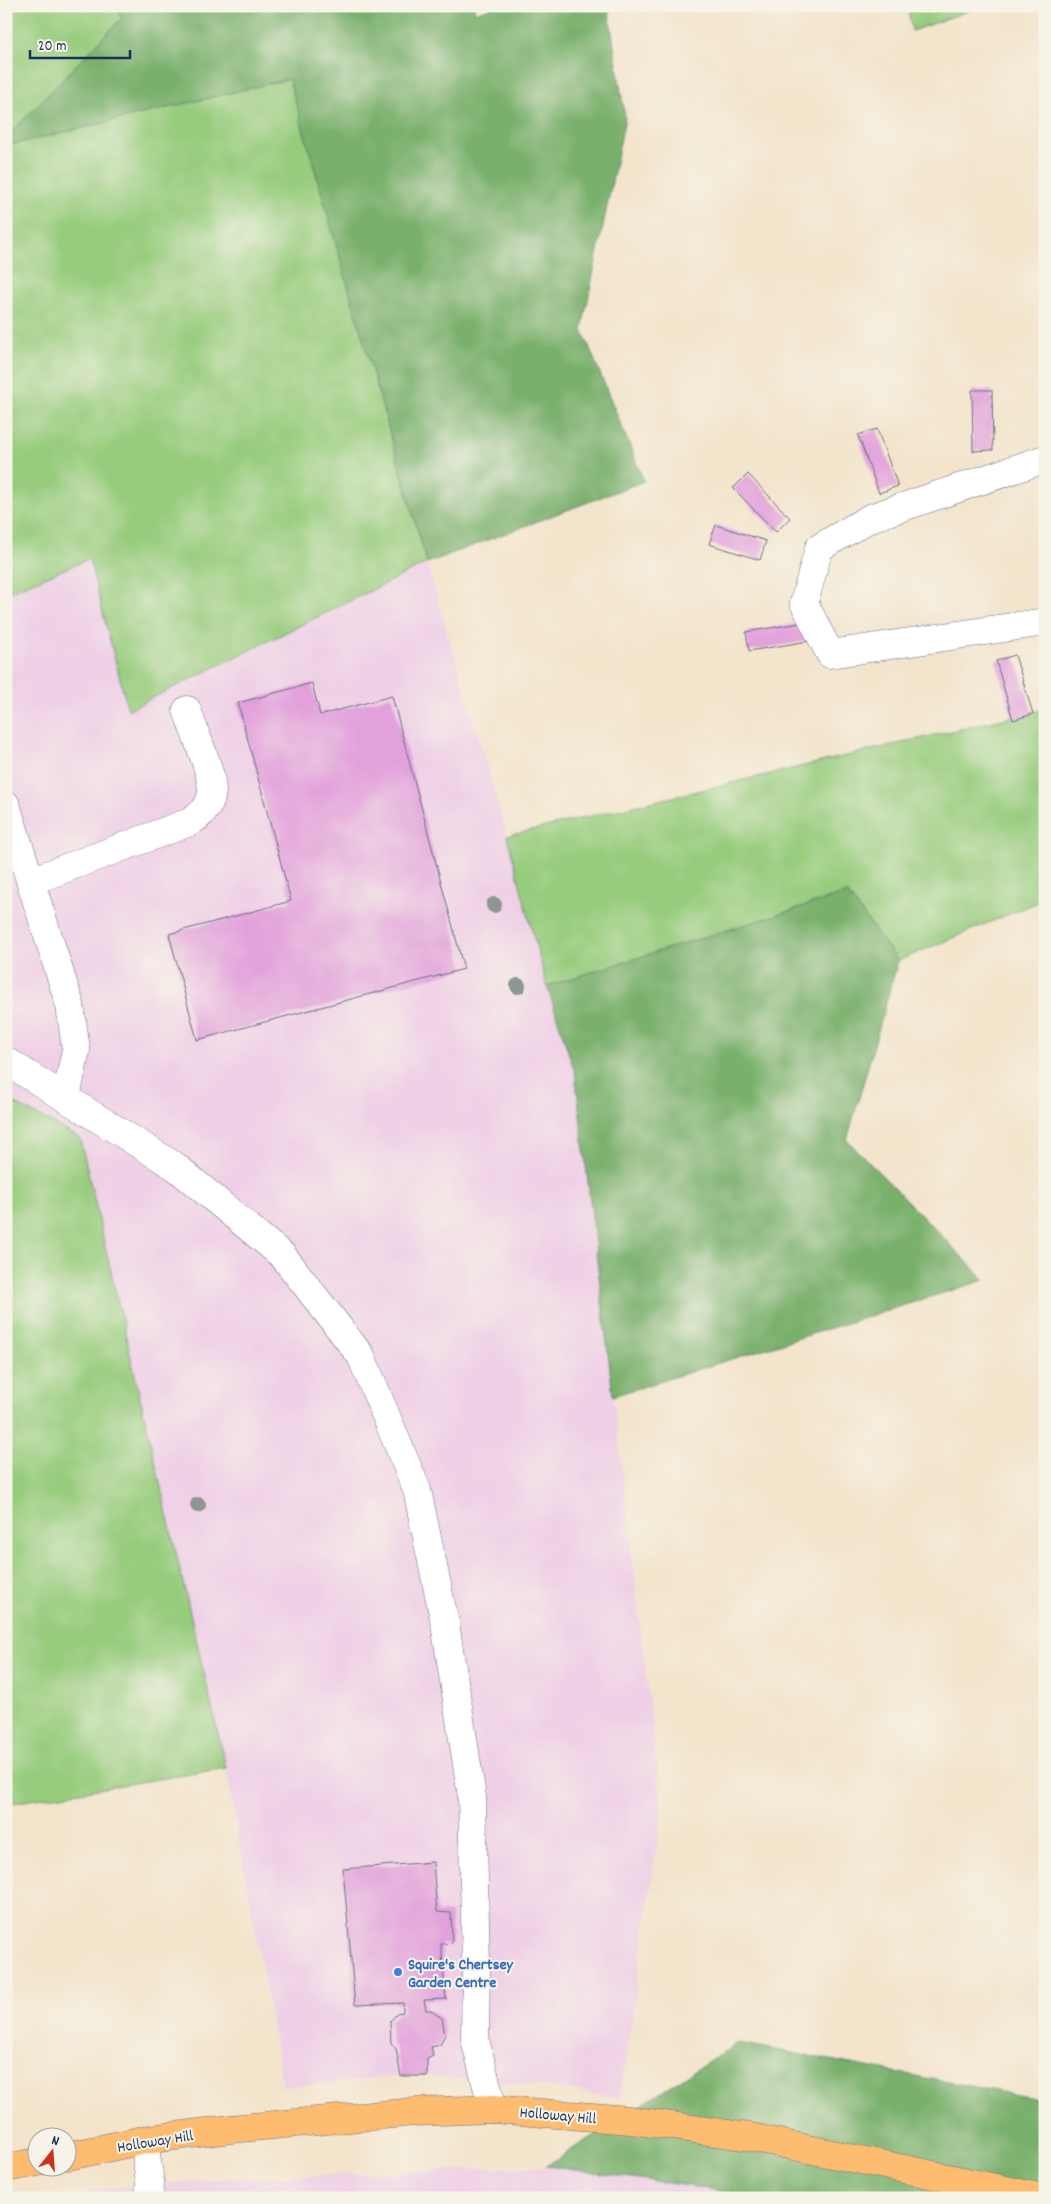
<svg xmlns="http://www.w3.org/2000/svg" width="1051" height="2204" font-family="Dekko,sans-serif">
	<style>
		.built { fill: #efd0e6 }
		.green { fill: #97cc7d; stroke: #597e6e }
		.forest { fill: #79b06c; stroke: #4a7065 }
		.building { fill: #e2a1db }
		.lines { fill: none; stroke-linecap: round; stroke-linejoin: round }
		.minor-casing { stroke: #676e84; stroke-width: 29 }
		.major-casing { stroke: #676e84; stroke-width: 29 }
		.minor { stroke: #fff; stroke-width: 28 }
		.major { stroke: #fdbc6f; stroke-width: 28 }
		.tree { fill: #8d9693 }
		.shop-dot { fill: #3f7fe0; stroke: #f7f3e8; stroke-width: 2 }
		.labels { text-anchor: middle; stroke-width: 4; stroke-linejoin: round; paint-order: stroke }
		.shop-label { font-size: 16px; font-weight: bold; fill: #366cbe; stroke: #f7f3e8; text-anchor: start }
		.street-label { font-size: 16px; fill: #1b2f5e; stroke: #f7f3e8 }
	</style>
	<rect width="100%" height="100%" fill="#f7f3e8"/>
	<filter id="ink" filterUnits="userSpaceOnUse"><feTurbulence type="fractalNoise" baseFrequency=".02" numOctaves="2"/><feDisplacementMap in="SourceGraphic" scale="10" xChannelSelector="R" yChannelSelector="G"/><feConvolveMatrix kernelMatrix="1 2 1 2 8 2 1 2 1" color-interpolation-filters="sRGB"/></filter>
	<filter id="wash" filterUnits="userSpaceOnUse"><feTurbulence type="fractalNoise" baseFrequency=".0096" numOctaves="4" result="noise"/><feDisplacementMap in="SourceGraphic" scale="20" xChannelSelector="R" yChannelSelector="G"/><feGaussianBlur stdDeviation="1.12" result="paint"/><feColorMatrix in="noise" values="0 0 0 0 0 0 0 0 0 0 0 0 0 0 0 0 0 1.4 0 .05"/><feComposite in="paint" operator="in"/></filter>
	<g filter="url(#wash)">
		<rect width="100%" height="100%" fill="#f3e4cb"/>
		<!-- built -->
		<path class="built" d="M89 558 128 710 427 563 521 882 547 986 575 1073 662 1810 620 2098 541 2086 427 2076H401L283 2087 226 1768 80 1138 6 1099V593Z
			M546 2166 753 2195 757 2198H90L91 2190 203 2180Z"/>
		<!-- green -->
		<path class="green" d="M6 6H113L122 18 6 138Z
			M907 6H982L912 31Z
			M289 79 427 563 128 710 89 559 6 593V146Z
			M1045 709V899L898 961 847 893 547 986 507 836Z
			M6 1099 80 1138 226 1768 6 1804Z"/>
		<!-- forest -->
		<path class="forest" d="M113 6H475L474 13 497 6H608L625 118 582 329 644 481 427 563 289 79 6 146V138L122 18Z
			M847 893 898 961 847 1140 985 1280 613 1396 575 1073 547 986Z
			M738 2043 1045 2100V2198H757L753 2195 546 2166Z"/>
		<g id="blocks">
			<!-- building -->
			<path class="building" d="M972 390H992L993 450 973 451Z
				M877 429 898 486 879 493 858 435Z
				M748 474 790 518 776 532 733 488Z
				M716 525 766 541 760 560 709 544Z
				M806 622 809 641 749 651 746 632Z
				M1015 655 1033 714 1013 720 996 661Z
				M312 683 320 715 392 696 464 969 197 1040 169 934 291 901 238 703Z
				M433 1862 437 1912 451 1913 452 1943 441 1944 446 1999 424 2000 426 2010H430L442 2018 445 2035 440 2045 431 2047 433 2056 427 2059V2076H401L396 2049 391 2043 390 2021 398 2013 403 2012V2003L355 2005 343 1869Z"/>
		</g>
	</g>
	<g filter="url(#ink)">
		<use href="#blocks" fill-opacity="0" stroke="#676e84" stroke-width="1"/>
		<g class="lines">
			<!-- minor casing -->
			<g class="minor-casing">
				<path id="minor" d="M1045 459 870 518 819 548 804 603 830 654 1045 622
					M6 805 70 1005 76 1050 66 1097
					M31 881 190 822C221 803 213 783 203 754 198 740 192 725 187 710
					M6 1061 176 1167 283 1256 361 1356 417 1490 445 1623 472 1797 476 1965 475 2040 493 2109
					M144 2140 150 2182 149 2198"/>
			</g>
			<!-- major casing -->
			<g class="major-casing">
				<path id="major" d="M68 2156 144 2140 231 2129 415 2112 493 2109 630 2120 750 2137 1044 2198
					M6 2168 38 2162"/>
			</g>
			<!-- minor -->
			<use href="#minor" class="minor"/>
			<!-- major -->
			<use href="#major" class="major"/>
		</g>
		<!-- trees -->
		<g class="tree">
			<circle cx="494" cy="905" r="8"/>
			<circle cx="518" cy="986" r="8"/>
			<circle cx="198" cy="1505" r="8"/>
		</g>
	</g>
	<!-- markers -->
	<circle class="shop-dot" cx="398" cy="1972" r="5"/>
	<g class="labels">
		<!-- shop labels -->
		<g class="shop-label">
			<text x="408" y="1969">Squire's Chertsey<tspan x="408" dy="18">Garden Centre</tspan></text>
		</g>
		<!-- street labels -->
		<g class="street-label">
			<text transform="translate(558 2114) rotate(5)" y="6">Holloway Hill</text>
			<text transform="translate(155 2140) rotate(-9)" y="6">Holloway Hill</text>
		</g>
	</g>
	<!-- margin -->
	<rect width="1051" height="2204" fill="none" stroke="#f7f3e8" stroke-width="25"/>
	<!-- north arrow -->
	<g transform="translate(52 2152) rotate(17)"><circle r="24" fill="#f7f3e8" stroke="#9fa5b1"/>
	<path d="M0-4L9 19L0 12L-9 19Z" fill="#c8321e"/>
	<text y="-8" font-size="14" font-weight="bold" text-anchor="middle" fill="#1b2f5e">N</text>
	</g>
	<!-- scale -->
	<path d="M30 50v8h100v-8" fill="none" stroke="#1b2f5e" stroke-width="2.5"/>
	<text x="38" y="50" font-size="15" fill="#1b2f5e" stroke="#f7f3e8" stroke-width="4" paint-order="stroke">20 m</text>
</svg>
